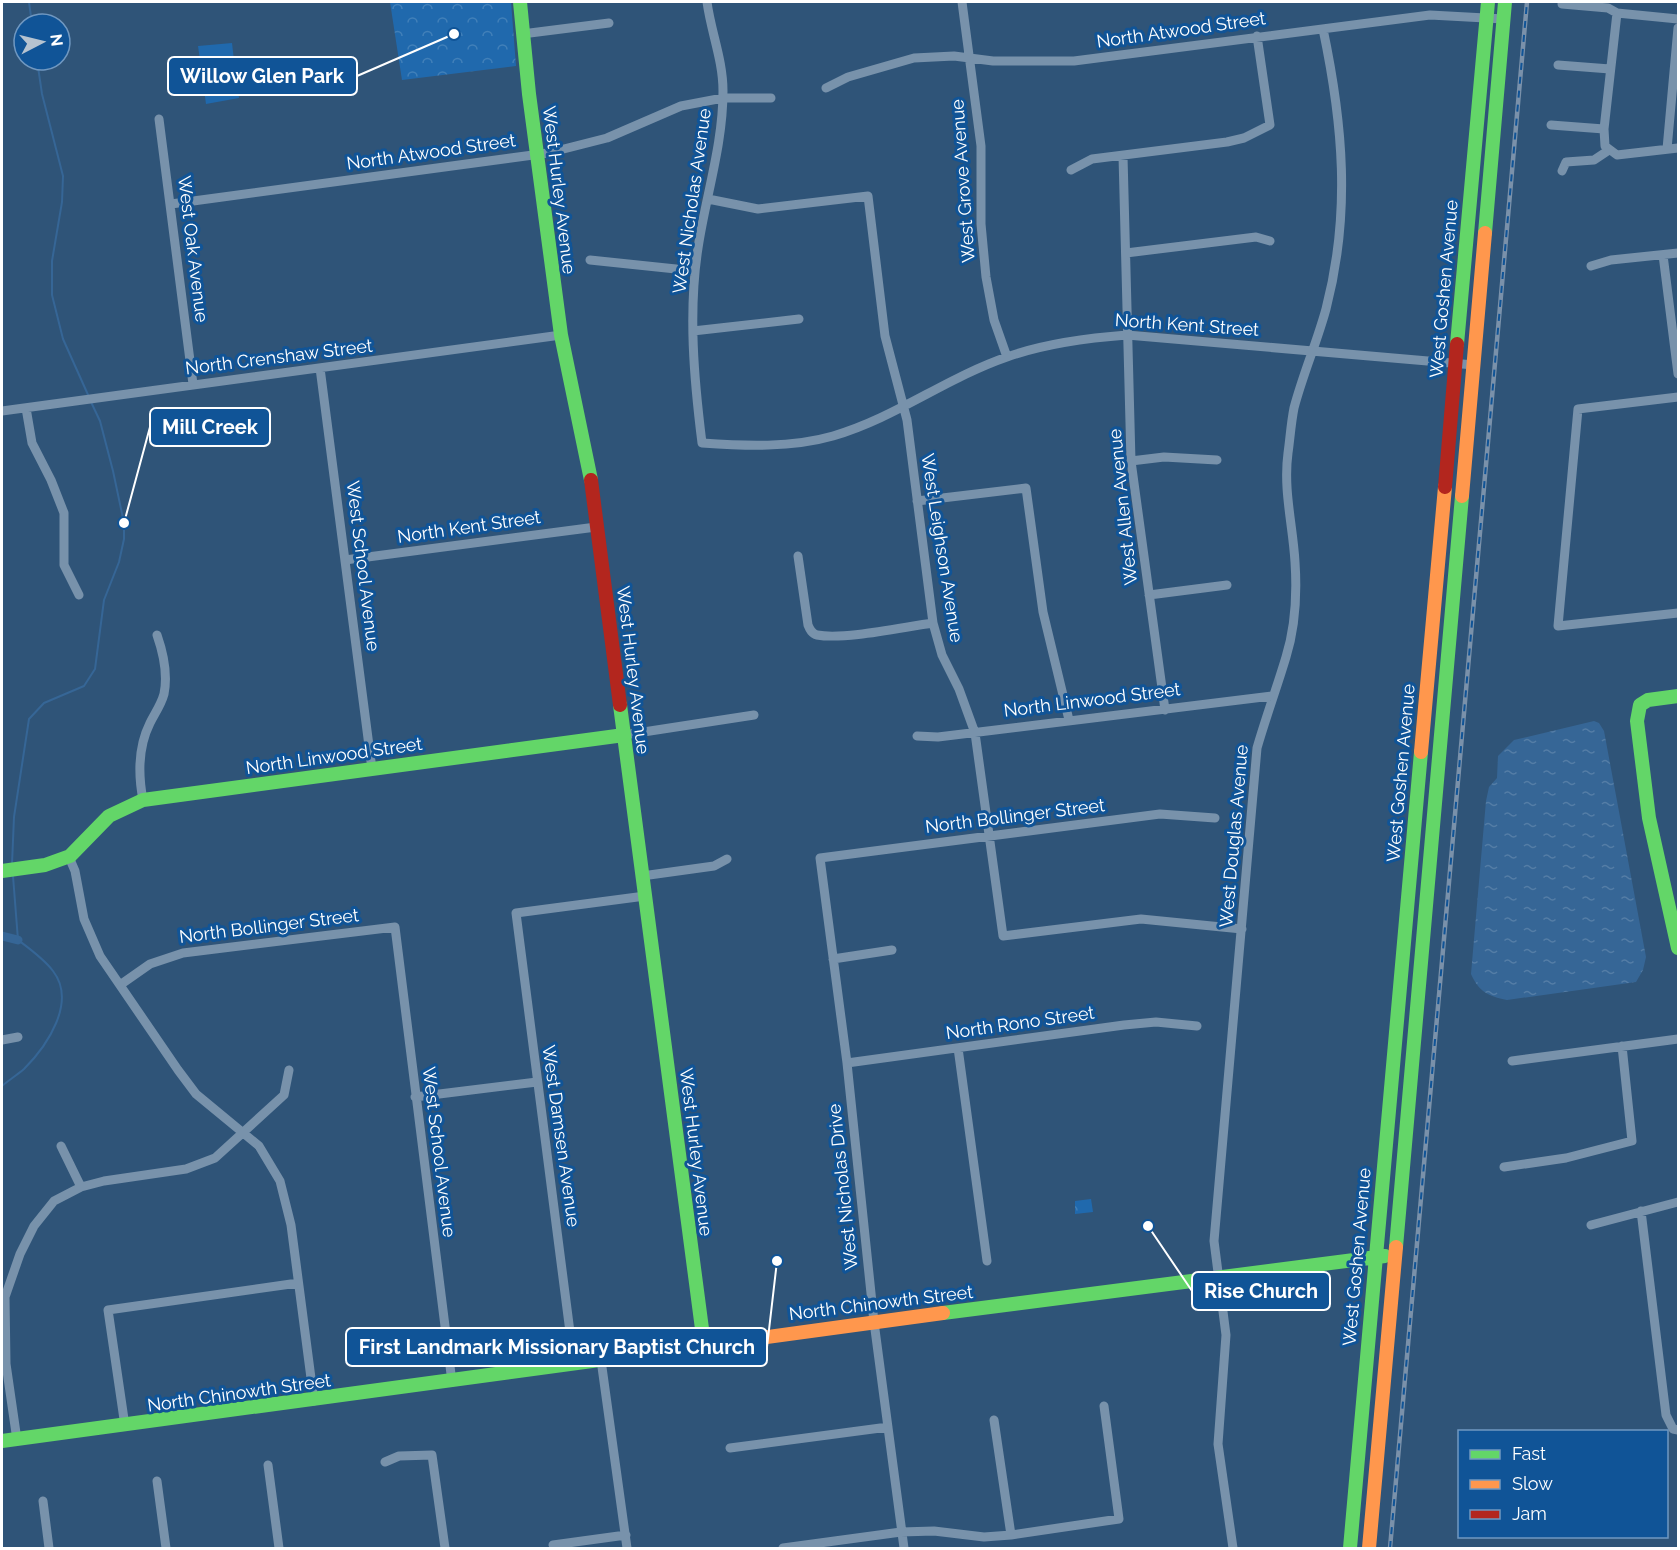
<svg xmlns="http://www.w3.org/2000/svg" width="1680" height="1550" font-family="Raleway,sans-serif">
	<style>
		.park { fill: url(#park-crowns) }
		.pitch { fill: #2069ad }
		.water { fill: url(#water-ripples) }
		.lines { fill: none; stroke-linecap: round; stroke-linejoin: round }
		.stream { stroke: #366696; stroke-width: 2 }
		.canal { stroke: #366696; stroke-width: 9 }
		.street { stroke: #7892ab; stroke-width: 9 }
		.fast { stroke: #63d668; stroke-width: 14 }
		.slow { stroke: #ff974d; stroke-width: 14 }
		.jam { stroke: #b3261e; stroke-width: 14 }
		.rail-casing { stroke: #7a91aa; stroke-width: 4.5 }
		.rail { stroke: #105497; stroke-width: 2; stroke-dasharray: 7; stroke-linecap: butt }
		.labels { text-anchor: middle; stroke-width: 6; stroke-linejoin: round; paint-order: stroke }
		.street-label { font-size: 18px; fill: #fff; stroke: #105497 }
		.leader { fill: none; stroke: #fff; stroke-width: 2 }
		.callout-dot { fill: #fff; stroke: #105497; stroke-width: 2 }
		.callout { fill: #105497; stroke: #fff; stroke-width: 2 }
		.callout-label { font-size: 20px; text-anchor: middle; font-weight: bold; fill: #fff }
	</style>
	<defs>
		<pattern id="park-crowns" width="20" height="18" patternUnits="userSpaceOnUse" patternTransform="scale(1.5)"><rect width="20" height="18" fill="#2069ad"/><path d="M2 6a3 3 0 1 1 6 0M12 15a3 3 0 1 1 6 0" fill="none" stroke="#4180b9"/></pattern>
		<pattern id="water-ripples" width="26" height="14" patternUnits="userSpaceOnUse" patternTransform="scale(1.5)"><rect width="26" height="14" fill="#366696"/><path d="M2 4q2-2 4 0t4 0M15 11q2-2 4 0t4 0" fill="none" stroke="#547da6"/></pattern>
	</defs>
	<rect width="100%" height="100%" fill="#2f5478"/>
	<!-- park -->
	<path class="park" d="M390 2H511L516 66 402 80Z
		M1091 1199 1093 1212 1075 1214V1201Z"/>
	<!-- pitch -->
	<path class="pitch" d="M232 43 235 69 221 71V73L236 72 239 98 206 104 198 46Z"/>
	<!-- water -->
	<path class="water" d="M1594 721 1599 723 1604 731 1646 957 1643 970 1636 982 1507 1000C1488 996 1479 992 1471 974L1486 801 1489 787 1497 778 1498 756 1514 740Z"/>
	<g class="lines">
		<!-- stream -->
		<path class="stream" d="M29 2 32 24
			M37 60 42 94 63 176 62 202 52 261V295L63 339 89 397
			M12 864 14 817 29 719 44 703 84 686 95 669 104 600 119 562 124 539V523L113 471 100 421 91 402
			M2 1086C9 1080 17 1075 24 1069 47 1046 77 1002 53 971 44 959 30 949 18 940L13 876"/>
		<!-- canal -->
		<path class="canal" d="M2 936 18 940"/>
		<!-- street -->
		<path class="street" d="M707 2C711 32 723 60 723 91 723 145 706 195 698 248 688 312 694 379 702 443 745 446 791 448 833 436 895 418 946 378 1007 357 1046 343 1087 338 1127 335L1474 365
			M962 2 981 146V224L986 277 994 320 1007 357
			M1562 4 1608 8 1617 13 1678 19
			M1617 13 1604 129 1605 146 1617 155 1678 148
			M522 34 609 23
			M1558 65 1610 69
			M826 88 848 77 914 58 954 56 993 61H1074L1430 15 1504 19
			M159 119 193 384
			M1551 125 1604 129
			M1667 149 1678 28
			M1123 156 1131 461 1165 710
			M1071 170 1092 159 1227 142 1244 138 1270 125 1257 36
			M1562 171 1566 162 1594 160 1609 150
			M708 199 758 209 868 196 885 336 907 420 933 623 942 655 959 689 975 733 1003 936 1141 919 1242 929
			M171 204 548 153 607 138 681 106 723 98H771
			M1126 253 1256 237 1270 241
			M1663 255 1678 374
			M590 260 695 271
			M1591 266 1611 260 1678 253
			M693 331 799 319
			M320 368 372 769
			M1678 397 1578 409 1558 626 1678 613
			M26 408 32 443 51 480 64 513V565L79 595
			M2 411 561 335
			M1131 461 1164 457 1217 460
			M917 501 1026 488 1043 612 1069 720
			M798 556 808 625C810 630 812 634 817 635 845 640 903 627 933 623
			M345 560 596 527
			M1149 595 1227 585
			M624 735 754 715
			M917 736 938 737 1272 696
			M143 800C138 774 138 747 150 723 155 713 161 705 164 694 168 674 164 655 157 635
			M69 857 75 871 84 919 100 956 178 1070 196 1094 259 1146 280 1181 291 1225 314 1401
			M642 876 714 866 727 859
			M833 959 892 950
			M120 985 150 964 183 953 395 927 452 1382
			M2 1040 18 1037
			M958 1048 987 1261
			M1512 1061 1678 1039
			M847 1063 1124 1025 1156 1022 1197 1026
			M415 1097 537 1082
			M61 1146 81 1187
			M1504 1167 1566 1158 1632 1141 1622 1046
			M1641 1211 1666 1415 1673 1429 1678 1430
			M1591 1225 1678 1202
			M601 1360 627 1548
			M574 1363 516 913 645 896
			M994 1420 1011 1535
			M125 1426 108 1310 298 1283
			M17 1440 6 1364 5 1297 20 1254 34 1226 54 1201 81 1187 104 1181 186 1169 215 1158 284 1095 289 1070
			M730 1448 888 1427
			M385 1462 399 1456 432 1455 445 1548
			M268 1465 279 1548
			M157 1481 166 1548
			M43 1501 49 1548
			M553 1545 626 1535
			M783 1548 901 1532 934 1531 984 1537 1011 1535 1119 1519 1104 1406
			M904 1548 874 1322 847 1063 820 858 1160 814 1215 818
			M1233 1548 1218 1444 1226 1335 1214 1241 1257 748C1266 717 1277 687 1286 657 1295 628 1297 592 1295 562 1293 526 1283 490 1288 453 1290 439 1291 423 1294 408 1303 374 1317 342 1326 309 1351 213 1343 124 1323 29"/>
		<!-- fast -->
		<path class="fast" d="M520 2 529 94 561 335 591 480
			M1485 233 1505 2
			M1457 344 1488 2
			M1678 696 1648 700 1640 705 1637 721 1649 818 1678 948
			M620 705 704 1344
			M2 871 45 865 70 856 109 816 143 800 624 735
			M1396 1247 1462 496
			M943 1313 1385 1256
			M2 1441 651 1353
			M1350 1548 1421 752"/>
		<!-- slow -->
		<path class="slow" d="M1462 496 1485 233
			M1421 752 1445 487
			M651 1353 943 1313
			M1369 1548 1396 1247"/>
		<!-- jam -->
		<path class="jam" d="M591 480 620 705
			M1445 487 1457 344"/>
		<!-- rail casing -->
		<g class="rail-casing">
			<path id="rail" d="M1390 1548 1527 2"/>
		</g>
		<!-- rail -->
		<use href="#rail" class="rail"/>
	</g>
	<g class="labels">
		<!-- street labels -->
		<g class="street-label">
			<text transform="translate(1181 30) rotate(-8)" y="6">North Atwood Street</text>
			<text transform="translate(431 152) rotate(-8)" y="6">North Atwood Street</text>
			<text transform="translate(963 181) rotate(-94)" y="6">West Grove Avenue</text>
			<text transform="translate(559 190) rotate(83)" y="6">West Hurley Avenue</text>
			<text transform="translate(692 201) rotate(-82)" y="6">West Nicholas Avenue</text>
			<text transform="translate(193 249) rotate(83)" y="6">West Oak Avenue</text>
			<text transform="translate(1444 289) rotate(-85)" y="6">West Goshen Avenue</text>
			<text transform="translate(1187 325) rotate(4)" y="6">North Kent Street</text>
			<text transform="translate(279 357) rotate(-7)" y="6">North Crenshaw Street</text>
			<text transform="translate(1123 507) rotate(-96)" y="6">West Allen Avenue</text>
			<text transform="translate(469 527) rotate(-8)" y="6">North Kent Street</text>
			<text transform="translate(942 548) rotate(81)" y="6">West Leighson Avenue</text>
			<text transform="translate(363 566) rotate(83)" y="6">West School Avenue</text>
			<text transform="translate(633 670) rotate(83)" y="6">West Hurley Avenue</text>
			<text transform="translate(1092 700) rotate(-7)" y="6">North Linwood Street</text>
			<text transform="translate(334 756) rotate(-8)" y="6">North Linwood Street</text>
			<text transform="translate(1401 773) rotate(-85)" y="6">West Goshen Avenue</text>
			<text transform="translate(1015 816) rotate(-7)" y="6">North Bollinger Street</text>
			<text transform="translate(1234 836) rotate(-85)" y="6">West Douglas Avenue</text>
			<text transform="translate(269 926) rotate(-7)" y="6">North Bollinger Street</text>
			<text transform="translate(1020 1023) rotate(-8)" y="6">North Rono Street</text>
			<text transform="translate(561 1136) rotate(82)" y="6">West Damsen Avenue</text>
			<text transform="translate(439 1152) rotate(83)" y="6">West School Avenue</text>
			<text transform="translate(696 1152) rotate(83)" y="6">West Hurley Avenue</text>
			<text transform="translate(843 1187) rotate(-96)" y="6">West Nicholas Drive</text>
			<text transform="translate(1357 1257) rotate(-85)" y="6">West Goshen Avenue</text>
			<text transform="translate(881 1303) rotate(-7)" y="6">North Chinowth Street</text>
			<text transform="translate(239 1393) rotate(-8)" y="6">North Chinowth Street</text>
		</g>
	</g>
	<!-- callouts -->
	<path class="leader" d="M454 34L357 76M124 523L150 427M1148 1226L1192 1291M777 1261L767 1347"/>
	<g class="callout-dot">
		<circle cx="454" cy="34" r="6"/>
		<circle cx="124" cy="523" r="6"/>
		<circle cx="1148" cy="1226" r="6"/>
		<circle cx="777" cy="1261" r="6"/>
	</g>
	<g class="callout">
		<rect x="168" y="57" width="189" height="38" rx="6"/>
		<rect x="150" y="408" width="120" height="38" rx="6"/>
		<rect x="1192" y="1272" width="138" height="38" rx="6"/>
		<rect x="346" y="1328" width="421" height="38" rx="6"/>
	</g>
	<g class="callout-label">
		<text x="262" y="83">Willow Glen Park</text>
		<text x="210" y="434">Mill Creek</text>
		<text x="1261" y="1298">Rise Church</text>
		<text x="557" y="1354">First Landmark Missionary Baptist Church</text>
	</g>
	<!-- border -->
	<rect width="1680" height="1550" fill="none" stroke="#ffffff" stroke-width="6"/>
	<!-- legend -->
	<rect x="1458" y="1430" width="210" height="108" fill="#105497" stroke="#7098c1" stroke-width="1.5"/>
	<rect x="1470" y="1450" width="30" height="9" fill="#63d668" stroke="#7098c1" stroke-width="1.5"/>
	<text x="1512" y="1460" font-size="18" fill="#ffffff">Fast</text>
	<rect x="1470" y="1480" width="30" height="9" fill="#ff974d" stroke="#7098c1" stroke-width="1.5"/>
	<text x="1512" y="1490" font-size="18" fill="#ffffff">Slow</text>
	<rect x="1470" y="1510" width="30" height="9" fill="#b3261e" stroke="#7098c1" stroke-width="1.5"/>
	<text x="1512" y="1520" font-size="18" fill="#ffffff">Jam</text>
	<!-- north arrow -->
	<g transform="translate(42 42) rotate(83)"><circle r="28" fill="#105497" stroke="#7098c1" stroke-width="1.5"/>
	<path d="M0-4.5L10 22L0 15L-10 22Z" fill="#b6c3d0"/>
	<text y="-9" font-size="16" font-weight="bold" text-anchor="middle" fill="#ffffff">N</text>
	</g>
</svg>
